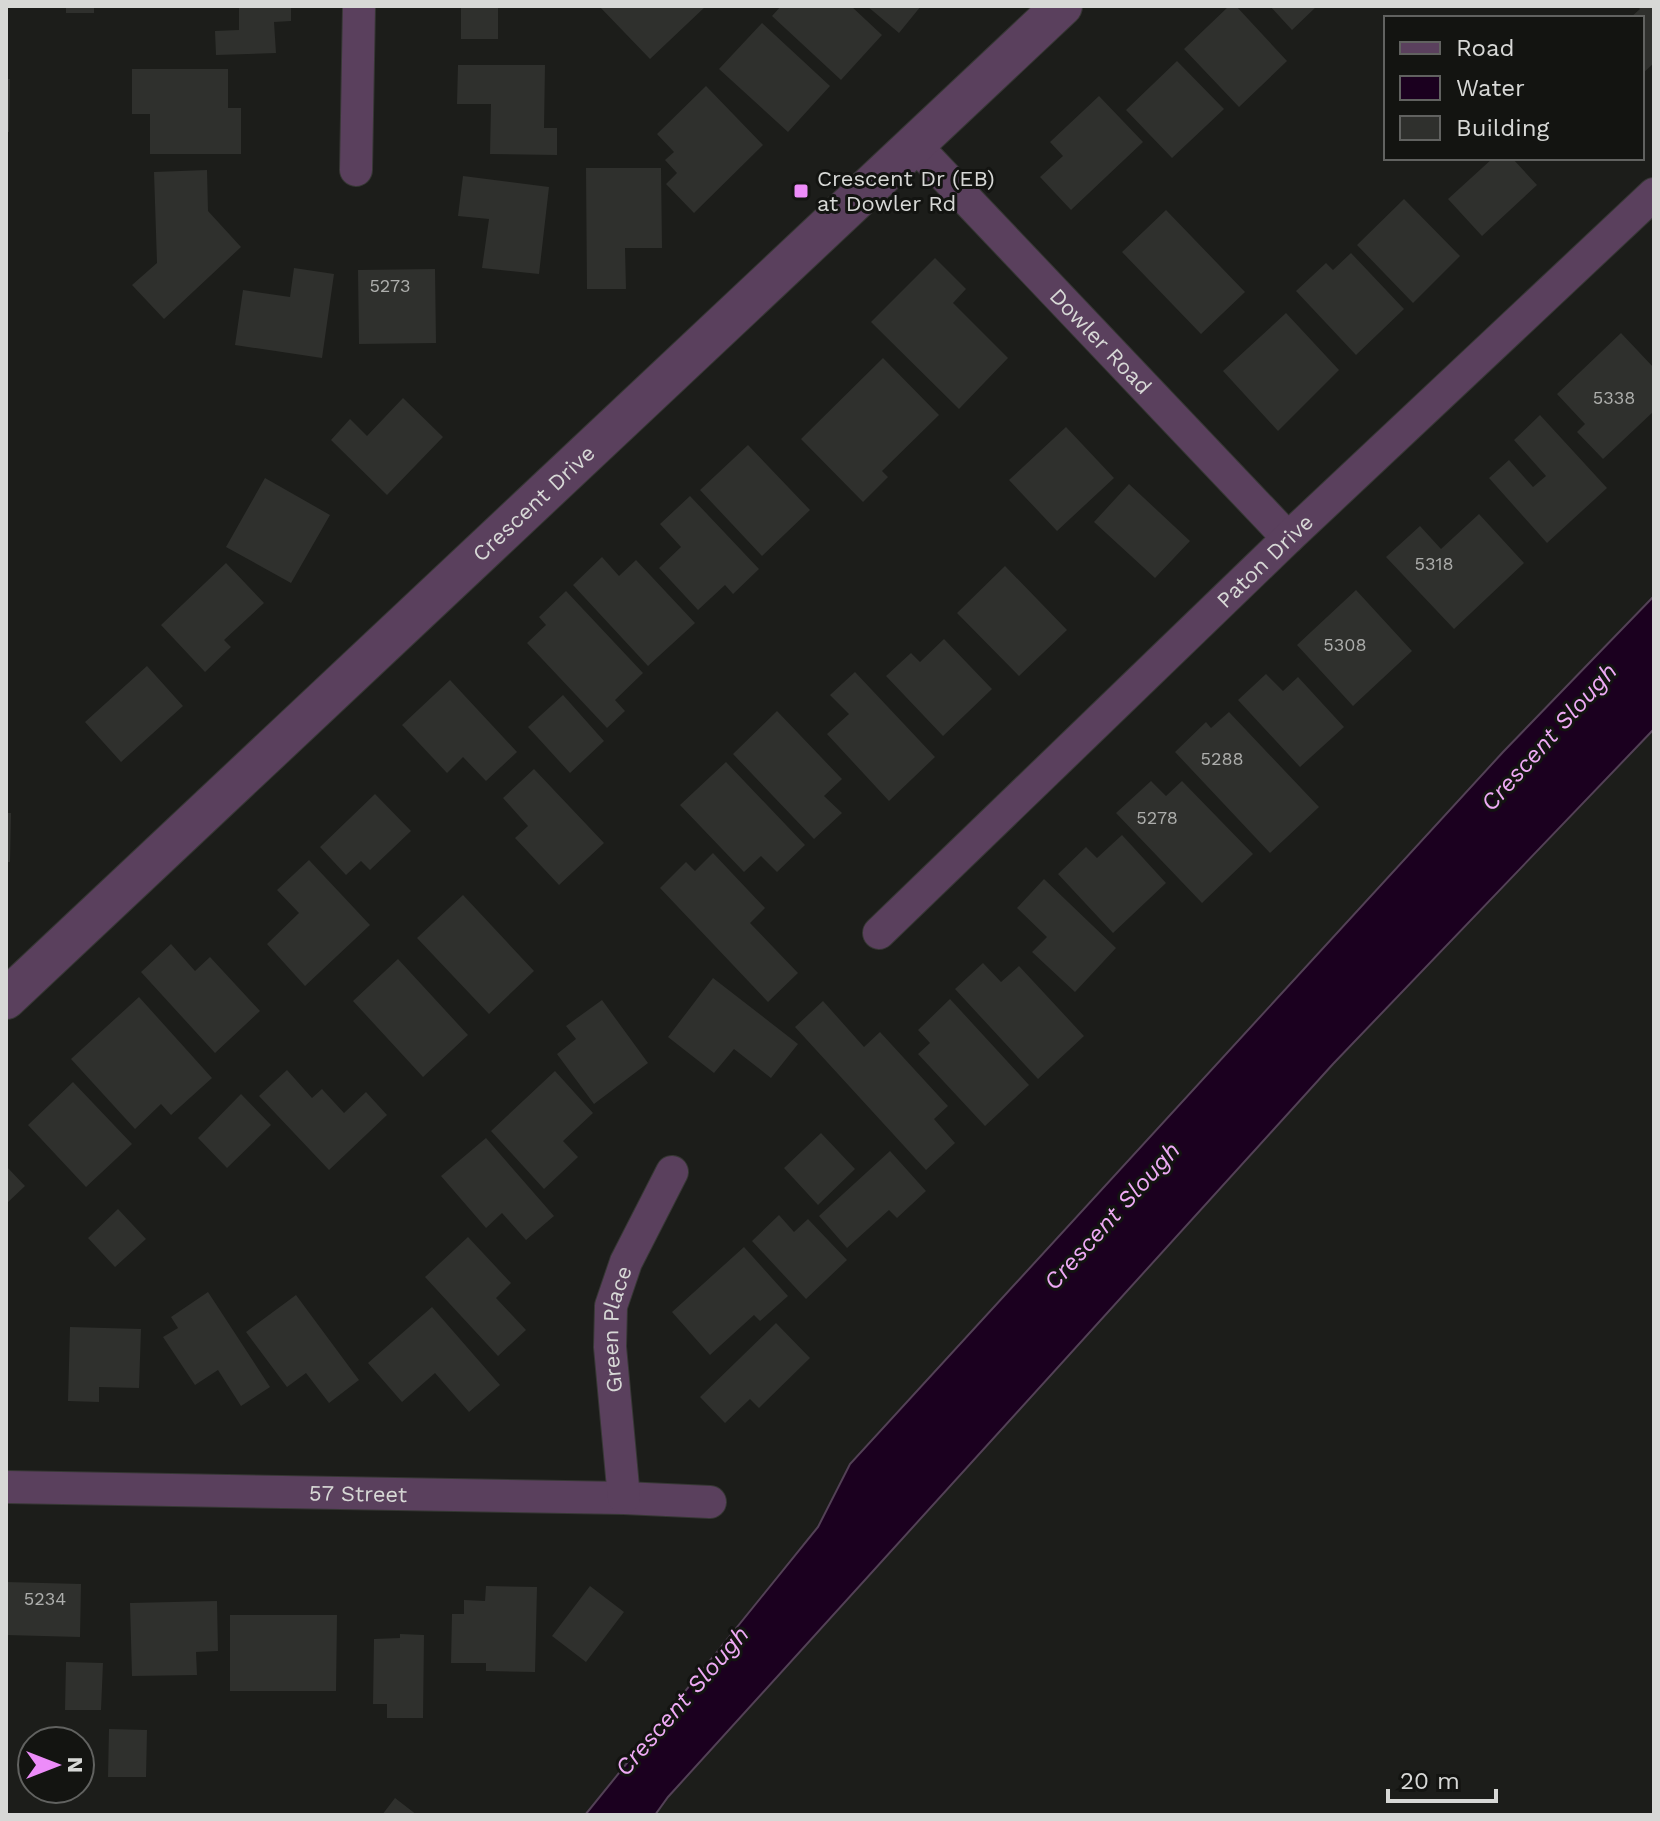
<svg xmlns="http://www.w3.org/2000/svg" width="1660" height="1821" font-family="'Work Sans',sans-serif">
	<style>
		.water { fill: #1b001f; stroke: #534156; stroke-width: 2 }
		.building { fill: #2f302d }
		.lines { fill: none; stroke-linecap: round; stroke-linejoin: round }
		.minor-casing { stroke: #363734; stroke-width: 34 }
		.tertiary-casing { stroke: #363734; stroke-width: 42 }
		.minor { stroke: #5a405d; stroke-width: 32 }
		.tertiary { stroke: #5a405d; stroke-width: 40 }
		.poi-dot { fill: #ed8cf9; stroke: #131411; stroke-width: 3 }
		.labels { text-anchor: middle; stroke-width: 6; stroke-linejoin: round; paint-order: stroke }
		.number-label { font-size: 18px; fill: #adaeac }
		.poi-label { font-size: 22px; fill: #d7d8d6; stroke: #131411; text-anchor: start }
		.street-label { font-size: 22px; fill: #d7d8d6; stroke: #131411 }
		.water-label { font-size: 24px; font-style: italic; fill: #eeaaf5; stroke: #131411 }
	</style>
	<rect width="100%" height="100%" fill="#1c1d1a"/>
	<!-- water -->
	<path class="water" d="M1654 596V729L1333 1064 668 1797 655 1815H585L818 1527 850 1464 1503 752Z"/>
	<!-- building -->
	<path class="building" d="M66 6H94V13H66Z
		M239 6H291V21L274 22 276 53 216 55 215 31 239 30Z
		M461 6H498V39H461Z
		M599 6H706L650 59Z
		M781 6H851L882 35 841 80 772 16Z
		M867 6H921L899 33Z
		M1229 6H1236L1287 61 1239 107 1184 49Z
		M1270 6H1317L1292 30Z
		M1637 6H1654V63L1642 74V18H1630L1640 9Z
		M762 23 830 86 788 132 719 69Z
		M1177 61 1224 109 1172 158 1126 110Z
		M458 65H545L544 128H557V155L490 154 491 104H457Z
		M132 69H228V108H241V154H150V114H132Z
		M6 79H10L9 132H6Z
		M706 86 763 145 694 213 666 184 677 173 665 160 674 152 657 134Z
		M1099 96 1143 142 1071 210 1040 177 1063 156 1050 142Z
		M1493 158H1512L1537 185 1482 236 1448 199Z
		M586 168H661L662 248H625L626 289H587Z
		M207 170 208 211 241 247 164 319 132 285 157 263 154 172Z
		M463 176 549 187 539 274 482 268 489 219 458 216Z
		M1404 199 1460 256 1413 303 1357 245Z
		M1166 210 1245 292 1201 334 1122 252Z
		M1351 253 1404 309 1356 355 1296 291 1326 263 1333 270Z
		M935 258 966 289 953 303 1008 358 959 409 871 322Z
		M294 268 334 274 322 358 235 345 243 290 290 297Z
		M435 269 436 343 359 344 358 270Z
		M1286 313 1339 370 1278 431 1223 371Z
		M1621 333 1654 368V411L1603 459 1577 432 1585 424 1557 394Z
		M883 358 939 415 882 471 888 477 863 502 801 439Z
		M403 398 443 437 387 495 331 440 350 419 367 436Z
		M1540 415 1607 488 1547 543 1489 478 1509 460 1533 487 1546 476 1514 440Z
		M1066 427 1114 478 1057 531 1009 480Z
		M748 445 810 510 762 556 700 490Z
		M265 478 330 515 291 583 226 547Z
		M1129 484 1190 541 1155 578 1094 522Z
		M690 496 759 569 733 594 725 585 698 610 659 568 681 547 660 524Z
		M1479 514 1524 563 1454 629 1386 557 1420 526 1441 549Z
		M602 557 619 576 636 560 695 623 648 666 573 585Z
		M226 563 264 603 224 640 231 647 205 672 161 625Z
		M1005 566 1067 630 1019 676 957 613Z
		M1356 590 1412 651 1353 706 1297 645Z
		M566 591 643 673 615 700 625 711 607 728 527 643 546 625 539 617Z
		M944 639 992 689 943 736 886 676 911 653 920 662Z
		M147 666 183 706 121 762 85 722Z
		M855 672 935 757 889 801 827 734 849 714 830 695Z
		M1266 674 1283 691 1298 677 1344 727 1300 767 1238 700Z
		M450 680 517 752 486 781 463 757 447 773 402 725Z
		M563 695 604 741 570 773 528 727Z
		M777 711 842 779 824 796 842 813 814 839 733 754Z
		M1229 712 1319 807 1270 853 1175 752 1206 722 1211 728Z
		M726 762 805 845 777 872 761 856 744 872 680 805Z
		M534 769 604 843 559 885 515 838 528 826 503 798Z
		M1151 781 1166 796 1182 781 1253 854 1202 903 1116 813Z
		M375 794 411 831 370 870 361 861 346 875 320 847Z
		M6 813H11L10 862H6Z
		M1122 835 1166 883 1113 933 1058 874 1086 847 1097 858Z
		M713 853 765 908 750 923 798 973 768 1002 660 888 686 862 695 871Z
		M309 860 370 925 305 986 267 944 299 913 277 890Z
		M1044 879 1116 948 1075 992 1032 952 1047 937 1017 908Z
		M463 895 534 971 489 1014 417 938Z
		M171 944 195 971 210 957 260 1011 215 1053 141 972Z
		M398 959 468 1035 423 1077 353 1001Z
		M983 963 1001 982 1019 966 1084 1036 1038 1079 955 989Z
		M713 978 798 1044 771 1078 734 1049 714 1073 668 1037Z
		M139 997 212 1078 171 1115 161 1104 135 1129 71 1059Z
		M950 999 1029 1085 985 1126 918 1054 930 1043 918 1030Z
		M602 1000 648 1063 594 1104 557 1054 576 1039 566 1026Z
		M823 1001 864 1047 880 1032 948 1106 934 1119 955 1143 926 1170 795 1027Z
		M287 1070 312 1098 322 1089 344 1113 366 1092 387 1115 329 1170 259 1096Z
		M555 1071 593 1113 563 1141 578 1157 544 1189 491 1131Z
		M73 1082 132 1144 86 1187 28 1125Z
		M241 1094 271 1125 227 1168 198 1138Z
		M821 1133 855 1169 818 1205 784 1168Z
		M486 1138 554 1216 526 1240 502 1213 486 1228 441 1176Z
		M890 1151 926 1191 897 1218 889 1210 847 1248 819 1216Z
		M6 1166 25 1186 6 1204Z
		M118 1209 146 1239 115 1267 88 1238Z
		M779 1215 794 1232 808 1219 847 1260 806 1299 752 1241Z
		M468 1237 511 1283 496 1298 526 1330 498 1356 425 1277Z
		M744 1247 788 1296 760 1321 754 1315 710 1355 672 1312Z
		M208 1292 270 1387 241 1406 218 1370 195 1385 163 1337 178 1328 171 1317Z
		M296 1295 359 1380 329 1403 306 1373 287 1387 246 1332Z
		M432 1307 500 1385 469 1412 435 1373 402 1402 368 1363Z
		M776 1323 810 1358 759 1408 750 1399 725 1423 700 1397Z
		M70 1327 141 1329 139 1388 99 1387V1402L68 1401Z
		M6 1582 81 1584 80 1637 6 1635Z
		M486 1586 537 1587 535 1672 486 1671V1663H451L452 1614H464V1600L485 1601Z
		M590 1586 624 1612 586 1662 552 1636Z
		M217 1601 218 1651 196 1652 197 1675 132 1676 130 1603Z
		M230 1615H337L336 1691H230Z
		M400 1634 424 1635 423 1718H387V1704H373L374 1639 400 1638Z
		M66 1662 103 1663 101 1710H65Z
		M109 1729 147 1730 146 1777H108Z
		M395 1798 417 1815H382Z"/>
	<g class="lines">
		<!-- minor casing -->
		<g class="minor-casing">
			<g id="minor">
				<path id="s1" d="M915 145 1288 538"/>
				<path d="M356 170 359 6"/>
				<path id="s2" d="M879 933 1288 538 1654 194"/>
				<path id="s3" d="M6 1487 624 1498 710 1502"/>
				<path id="s4" d="M624 1498 610 1347 611 1306 626 1262 672 1172"/>
			</g>
		</g>
		<!-- tertiary casing -->
		<g class="tertiary-casing">
			<g id="tertiary">
				<path id="s5" d="M6 999 1062 6"/>
			</g>
		</g>
		<!-- minor -->
		<use href="#minor" class="minor"/>
		<!-- tertiary -->
		<use href="#tertiary" class="tertiary"/>
	</g>
	<!-- markers -->
	<rect class="poi-dot" x="793" y="183" width="16" height="16" rx="4"/>
	<g class="labels">
		<!-- number labels -->
		<g class="number-label">
			<text x="390" y="292">5273</text>
			<text x="1614" y="404">5338</text>
			<text x="1434" y="570">5318</text>
			<text x="1345" y="651">5308</text>
			<text x="1222" y="765">5288</text>
			<text x="1157" y="824">5278</text>
			<text x="45" y="1605">5234</text>
		</g>
		<!-- poi labels -->
		<g class="poi-label">
			<text x="817" y="186">Crescent Dr (EB)<tspan x="817" dy="25">at Dowler Rd</tspan></text>
		</g>
		<!-- street labels -->
		<g class="street-label">
			<text dy="8" stroke="none"><textPath href="#s1" startOffset="270">Dowler Road</textPath></text>
			<text dy="8" stroke="none"><textPath href="#s5" startOffset="724">Crescent Drive</textPath></text>
			<text dy="8" stroke="none"><textPath href="#s2" startOffset="536">Paton Drive</textPath></text>
			<text dy="8" stroke="none"><textPath href="#s4" startOffset="170">Green Place</textPath></text>
			<text dy="8" stroke="none"><textPath href="#s3" startOffset="352">57 Street</textPath></text>
		</g>
		<!-- water labels -->
		<g class="water-label">
			<text transform="translate(1549 737) rotate(-48)" y="8">Crescent Slough</text>
			<text transform="translate(1112 1216) rotate(-48)" y="8">Crescent Slough</text>
			<text transform="translate(682 1701) rotate(-49)" y="8">Crescent Slough</text>
		</g>
	</g>
	<!-- border -->
	<rect width="1660" height="1821" fill="none" stroke="#d7d8d6" stroke-width="16"/>
	<!-- legend -->
	<rect x="1384" y="16" width="260" height="144" fill="#131411" stroke="#616260" stroke-width="2"/>
	<rect x="1400" y="42" width="40" height="12" fill="#5a405d" stroke="#616260" stroke-width="2"/>
	<text x="1456" y="56" font-size="24" fill="#d7d8d6">Road</text>
	<rect x="1400" y="76" width="40" height="24" fill="#1b001f" stroke="#616260" stroke-width="2"/>
	<text x="1456" y="96" font-size="24" fill="#d7d8d6">Water</text>
	<rect x="1400" y="116" width="40" height="24" fill="#2f302d" stroke="#616260" stroke-width="2"/>
	<text x="1456" y="136" font-size="24" fill="#d7d8d6">Building</text>
	<!-- north arrow -->
	<g transform="translate(56 1765) rotate(90)"><circle r="38" fill="#131411" stroke="#616260" stroke-width="2"/>
	<path d="M0-6L14 30L0 20L-14 30Z" fill="#ed8cf9"/>
	<text y="-12" font-size="22" font-weight="bold" text-anchor="middle" fill="#d7d8d6">N</text>
	</g>
	<!-- scale -->
	<path d="M1388 1789v12h108v-12" fill="none" stroke="#d7d8d6" stroke-width="4"/>
	<text x="1400" y="1789" font-size="24" fill="#d7d8d6" stroke="#131411" stroke-width="6" paint-order="stroke">20 m</text>
</svg>
